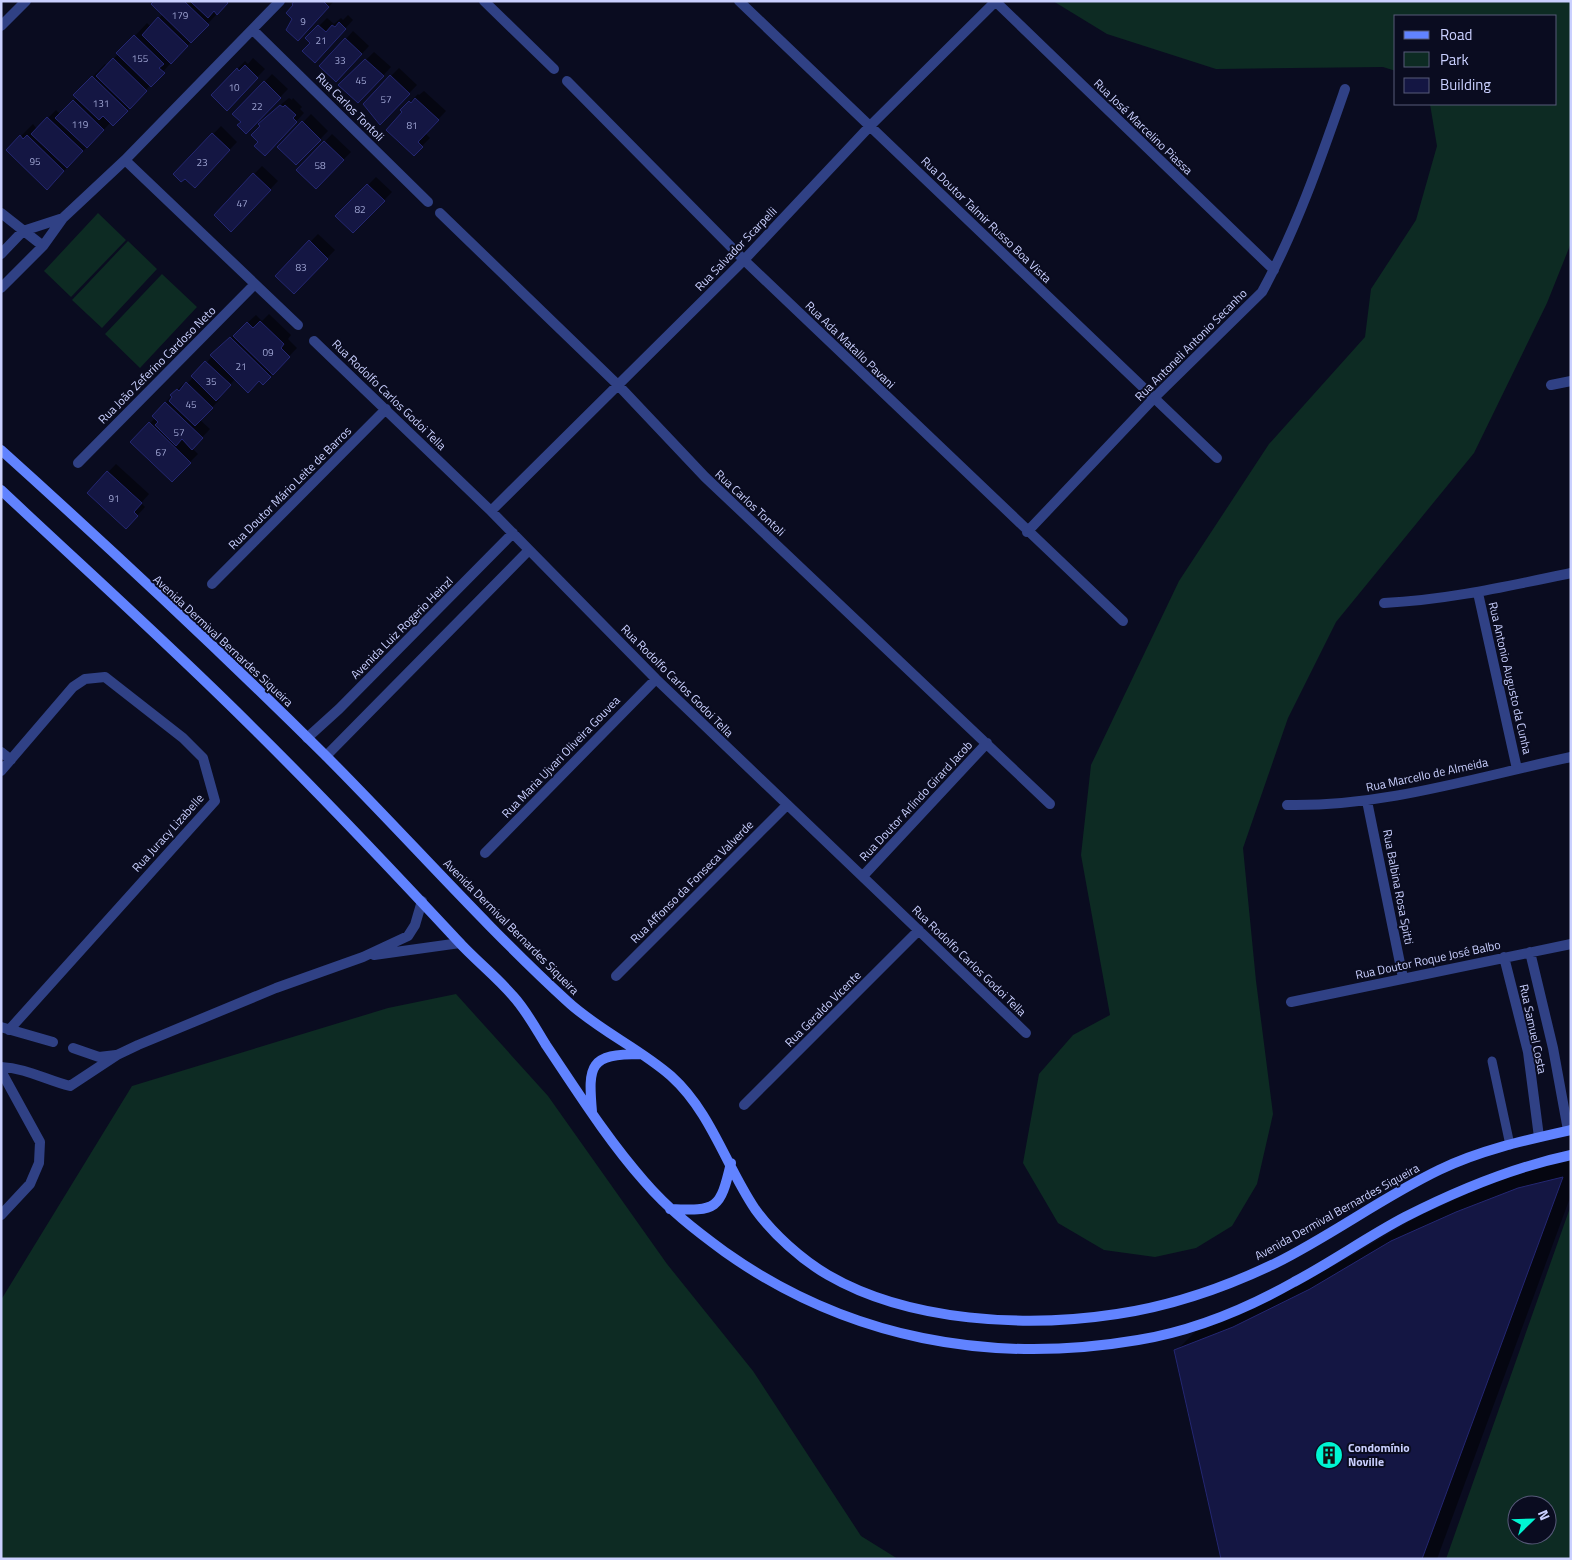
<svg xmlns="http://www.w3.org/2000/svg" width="1572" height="1560" font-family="'Titillium Web',sans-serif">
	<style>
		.green { fill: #0d2b23; fill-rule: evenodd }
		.shadow { fill: #0007 }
		.building { fill: #141643; stroke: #242772 }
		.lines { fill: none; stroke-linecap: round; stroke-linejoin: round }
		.lane { stroke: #304185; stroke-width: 9 }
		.street { stroke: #304185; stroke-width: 10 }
		.secondary { stroke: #6183ff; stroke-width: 10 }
		.labels { text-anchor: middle; stroke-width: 4; stroke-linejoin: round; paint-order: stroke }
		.number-label { font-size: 10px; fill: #9ca2d0 }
		.street-label { font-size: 12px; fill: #cad0ff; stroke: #0a0c20 }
		.poi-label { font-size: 12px; font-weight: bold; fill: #cad0ff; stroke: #0a0c20; text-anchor: start }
	</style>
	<rect width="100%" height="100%" fill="#0a0c20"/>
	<!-- green -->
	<path class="green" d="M1053 1H1571V243L1547 303 1474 453 1336 622 1288 718 1243 848 1256 981 1273 1114 1257 1184 1232 1226 1196 1248 1155 1257 1104 1250 1058 1223 1023 1163 1039 1074 1073 1035 1110 1015 1081 855 1091 765 1179 581 1269 444 1365 337 1371 289 1416 220 1437 146 1430 104H1556V16H1396V71L1383 67 1216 69 1107 34Z
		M98 213 126 240 71 297 44 271Z
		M128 241 157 269 102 328 72 300Z
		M162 274 197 307 140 368 105 334Z
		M456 994 548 1096 667 1264 753 1371 861 1536 898 1559H1V1300L132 1086 388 1008Z
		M1571 1205V1559H1446ZM1517 1505H1547V1535H1517Z"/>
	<!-- shadow -->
	<path class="shadow" d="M156 1H229L125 112 111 122 59 176 7 150 33 124 36 128 41 125 56 110 60 114 77 97 75 95 105 64 107 66 147 23 151 27 163 14Z
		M296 1H334L306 31 294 19Z
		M348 15 353 20 322 53 307 38 327 18 334 24 341 18 343 20Z
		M353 31 369 46 344 73 346 39Z
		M374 52 391 67 366 94 340 85Z
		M253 58 265 69 227 109 212 95 245 61 248 64Z
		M399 68 417 85 380 123 370 113 391 76Z
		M272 74 288 89 246 132 243 122 234 114Z
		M424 91 446 111 425 133 430 138 414 154 402 110 418 94 419 95Z
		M289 98 292 100 293 98 302 107 300 109 304 113 265 154 260 142 253 135 274 110Z
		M311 114 328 131 296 164 279 147Z
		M221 126 237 142 202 178 175 174Z
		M332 134 351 152 316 187 298 170Z
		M262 166 278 181 231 230 215 215Z
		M376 177 392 192 353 232 337 216Z
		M318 234 335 250 294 292 277 276Z
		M269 314 291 335 288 339 297 348 263 383 259 380 236 378 218 397 220 399 200 420 210 429 192 448 198 454 172 480 132 442 155 418 154 416 172 395 185 382 187 384 220 348 256 315 262 321Z
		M116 464 149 494 141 503 145 507 133 520 88 493Z
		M1571 1157V1195L1437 1559H1222L1176 1351 1201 1326 1259 1303 1337 1264 1417 1217 1482 1187 1544 1164Z"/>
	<!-- building -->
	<path class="building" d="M154 1H184L209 25 191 43 151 4Z
		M190 1H226L228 3 217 15 214 11 208 18Z
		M294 1H323L329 7 298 41 286 30 292 19 286 13 293 5 292 4Z
		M158 17 188 46 171 64 142 35Z
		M339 22 346 29 315 63 302 51 310 43 305 38 318 25 326 32 332 25 335 27Z
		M134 35 164 64 159 68 165 73 151 87 116 53Z
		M345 38 362 54 336 82 319 66Z
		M113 58 147 91 130 109 96 76Z
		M365 59 384 76 358 103 338 85Z
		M245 65 258 78 227 111 211 95 237 68 239 71Z
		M390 75 410 94 380 125 363 104Z
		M92 76 128 111 113 126 103 116 99 120 73 95Z
		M264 81 281 98 246 134 237 125 241 122 232 114Z
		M415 98 439 120 418 142 423 147 414 156 386 130 402 112 400 110 409 101 411 103Z
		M73 100 104 130 87 148 55 118Z
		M280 105 283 107 285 105 296 115 293 118 297 122 265 156 254 146 258 142 251 135 260 126 258 124Z
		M47 117 83 151 67 168 31 134Z
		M302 121 321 140 296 165 277 147Z
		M212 133 230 150 195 188 185 179 181 182 173 174Z
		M20 135 23 139 27 135 64 171 47 190 6 150Z
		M324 141 344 160 316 189 296 170Z
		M253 173 271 190 231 232 214 215Z
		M367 184 385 201 353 233 335 216Z
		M309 240 328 259 294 294 275 276Z
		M260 321 284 344 281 348 290 357 273 375 233 336 247 322 253 328Z
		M230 337 271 377 263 385 259 381 248 393 210 355Z
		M205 361 231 385 216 401 191 376Z
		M186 382 213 408 195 426 169 401 172 397 170 395 177 389 179 391Z
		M165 402 203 438 192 450 182 439 176 446 155 425 158 422 152 416Z
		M149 422 191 463 172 482 130 442Z
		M107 471 142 503 134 512 138 516 126 529 87 493Z
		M1563 1177 1422 1559H1221L1174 1350 1233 1327 1310 1289 1391 1241 1456 1212 1518 1188Z"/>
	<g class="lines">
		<!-- lane -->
		<path class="lane" d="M1492 1061 1510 1145"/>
		<!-- street -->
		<path class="street" d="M484 1 554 69
			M739 1 1217 458
			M995 1 1274 270
			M1 26 26 1
			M253 30 428 202
			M567 81 744 260 1123 621
			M125 160 298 325
			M1 213 43 246
			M440 213 619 386 705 477 1050 804
			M1 254 23 231 63 218
			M1 288 43 246 63 218 125 160 280 1
			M314 341 491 511 656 679 1026 1033
			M1551 385 1571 381
			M78 463 254 285
			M491 511 744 260 870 126 995 2
			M1027 532 1154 398 1262 292C1297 228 1321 158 1345 89
			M212 584 386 409
			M1478 593 1517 769
			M1384 603C1448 600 1508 586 1571 573
			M307 738 339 709 513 533
			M1 752 11 760
			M326 756 529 550
			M1 771 73 687 85 679 105 677 183 738 203 758 215 801 9 1030
			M1367 801 1403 978
			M1287 805C1383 807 1477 777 1571 757
			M485 853 656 679
			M863 876 987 743
			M1530 952 1553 1048 1568 1130
			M374 955 460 943
			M1504 957 1528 1052 1539 1137
			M616 976 787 805
			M1291 1002 1571 944
			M1 1027 53 1042
			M73 1048 99 1057 116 1055
			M1 1067C26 1068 46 1080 70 1086L117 1055 138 1045 276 988 363 957 408 936 415 925 422 901
			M1 1071 40 1142 39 1163 30 1184 1 1215
			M744 1105 919 930"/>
		<!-- secondary -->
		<path class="secondary" d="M1 450C111 549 220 651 325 755 406 836 482 923 567 1001 598 1030 639 1048 671 1076 711 1112 726 1166 755 1209 773 1234 802 1260 828 1275 909 1322 1026 1328 1117 1314 1171 1306 1226 1287 1276 1263 1332 1235 1383 1197 1439 1170 1480 1150 1526 1140 1571 1130
			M1 490C85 569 171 646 252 727 322 796 390 868 457 940 475 960 496 976 513 996 526 1010 536 1029 546 1045 577 1091 607 1139 644 1181 668 1209 695 1230 725 1252 848 1339 991 1365 1138 1340 1193 1331 1246 1309 1294 1282 1332 1262 1367 1237 1405 1217 1456 1191 1514 1167 1571 1155
			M592 1112C588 1065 589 1054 641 1054
			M670 1209C717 1211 720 1210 731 1163"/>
	</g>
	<!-- icons -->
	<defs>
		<g id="building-disc" transform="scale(1.4375)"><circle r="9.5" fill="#00f5d2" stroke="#0a0c20"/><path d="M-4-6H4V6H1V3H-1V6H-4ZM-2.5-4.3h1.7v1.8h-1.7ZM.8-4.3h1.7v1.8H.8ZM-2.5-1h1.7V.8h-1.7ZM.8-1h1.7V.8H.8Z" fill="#111"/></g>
	</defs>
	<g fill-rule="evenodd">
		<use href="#building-disc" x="1329" y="1455"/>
	</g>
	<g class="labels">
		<!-- number labels -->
		<g class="number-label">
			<text x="180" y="19">179</text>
			<text x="303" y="25">9</text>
			<text x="321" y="44">21</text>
			<text x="140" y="62">155</text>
			<text x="340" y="64">33</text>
			<text x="361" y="84">45</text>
			<text x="234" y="91">10</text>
			<text x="386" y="103">57</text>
			<text x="101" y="107">131</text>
			<text x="257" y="110">22</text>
			<text x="80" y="128">119</text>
			<text x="412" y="129">81</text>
			<text x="35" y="165">95</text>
			<text x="202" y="166">23</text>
			<text x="320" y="169">58</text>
			<text x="242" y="207">47</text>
			<text x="360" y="213">82</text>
			<text x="301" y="271">83</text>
			<text x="268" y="356">09</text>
			<text x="241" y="370">21</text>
			<text x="211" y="385">35</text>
			<text x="191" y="408">45</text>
			<text x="179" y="436">57</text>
			<text x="161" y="456">67</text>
			<text x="114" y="502">91</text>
		</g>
		<!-- street labels -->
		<g class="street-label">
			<text transform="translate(350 107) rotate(45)" y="4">Rua Carlos Tontoli</text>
			<text transform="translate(1143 127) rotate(44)" y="4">Rua José Marcelino Piassa</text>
			<text transform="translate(986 220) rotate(44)" y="4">Rua Doutor Talmir Russo Boa Vista</text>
			<text transform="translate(736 249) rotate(-46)" y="4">Rua Salvador Scarpelli</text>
			<text transform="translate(850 345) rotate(44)" y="4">Rua Ada Matallo Pavani</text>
			<text transform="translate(1191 345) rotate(-45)" y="4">Rua Antoneli Antonio Secanho</text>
			<text transform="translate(157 365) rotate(-45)" y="4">Rua João Zeferino Cardoso Neto</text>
			<text transform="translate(389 395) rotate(44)" y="4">Rua Rodolfo Carlos Godoi Tella</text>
			<text transform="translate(290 488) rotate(-45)" y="4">Rua Doutor Mário Leite de Barros</text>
			<text transform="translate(750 503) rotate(43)" y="4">Rua Carlos Tontoli</text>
			<text transform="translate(402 628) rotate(-45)" y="4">Avenida Luiz Rogerio Heinzl</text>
			<text transform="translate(223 641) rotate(43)" y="4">Avenida Dermival Bernardes Siqueira</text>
			<text transform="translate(1510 678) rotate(77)" y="4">Rua Antonio Augusto da Cunha</text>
			<text transform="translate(677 681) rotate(45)" y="4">Rua Rodolfo Carlos Godoi Tella</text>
			<text transform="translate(561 757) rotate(-46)" y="4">Rua Maria Ujvari Oliveira Gouvea</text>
			<text transform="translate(1427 775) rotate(-12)" y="4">Rua Marcello de Almeida</text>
			<text transform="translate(916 801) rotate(-47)" y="4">Rua Doutor Arlindo Girard Jacob</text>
			<text transform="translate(168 833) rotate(-48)" y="4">Rua Juracy Lizabelle</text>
			<text transform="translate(692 882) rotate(-45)" y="4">Rua Affonso da Fonseca Valverde</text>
			<text transform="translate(1398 887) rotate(79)" y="4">Rua Balbina Rosa Spitti</text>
			<text transform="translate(511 927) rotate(45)" y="4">Avenida Dermival Bernardes Siqueira</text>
			<text transform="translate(1428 960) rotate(-12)" y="4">Rua Doutor Roque José Balbo</text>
			<text transform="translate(969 961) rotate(44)" y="4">Rua Rodolfo Carlos Godoi Tella</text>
			<text transform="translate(823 1009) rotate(-45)" y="4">Rua Geraldo Vicente</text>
			<text transform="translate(1533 1029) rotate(78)" y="4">Rua Samuel Costa</text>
			<text transform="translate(1337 1212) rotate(-29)" y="4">Avenida Dermival Bernardes Siqueira</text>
		</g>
		<!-- poi labels -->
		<g class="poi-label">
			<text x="1348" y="1452">Condomínio<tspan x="1348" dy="14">Noville</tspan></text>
		</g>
	</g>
	<!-- border -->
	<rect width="1572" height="1560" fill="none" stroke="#cad0ff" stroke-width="5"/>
	<!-- legend -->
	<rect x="1394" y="15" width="162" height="90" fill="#0a0c20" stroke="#575a79"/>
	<rect x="1404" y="31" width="25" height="8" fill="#6183ff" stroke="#575a79"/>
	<text x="1440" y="40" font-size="15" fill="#cad0ff">Road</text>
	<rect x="1404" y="52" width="25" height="15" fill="#0d2b23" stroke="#575a79"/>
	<text x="1440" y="65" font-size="15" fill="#cad0ff">Park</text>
	<rect x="1404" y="78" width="25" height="15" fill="#141643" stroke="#575a79"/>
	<text x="1440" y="90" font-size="15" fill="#cad0ff">Building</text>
	<!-- north arrow -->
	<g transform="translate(1532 1520) rotate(67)"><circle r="24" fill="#0a0c20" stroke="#575a79"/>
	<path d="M0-4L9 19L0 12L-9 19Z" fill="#00f5d2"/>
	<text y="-8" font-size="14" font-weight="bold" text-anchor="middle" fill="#cad0ff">N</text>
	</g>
</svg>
